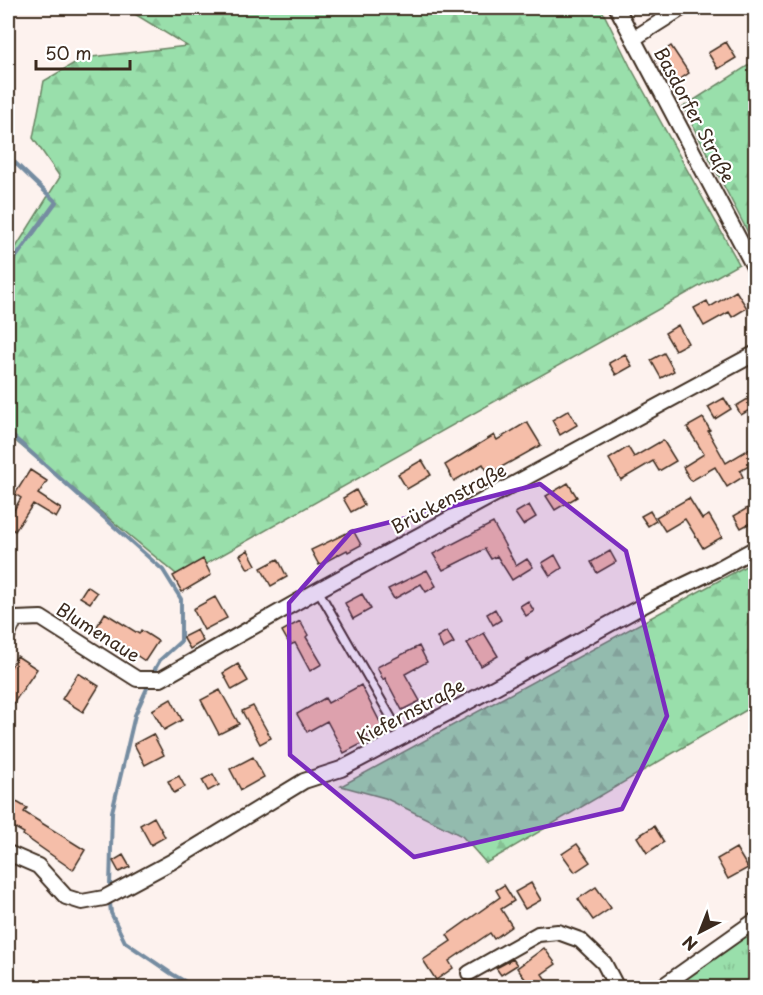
<svg xmlns="http://www.w3.org/2000/svg" width="763" height="995" font-family="'Playpen Sans',sans-serif">
	<style>
		.grass { fill: url(#grass-tufts); stroke: #6a8464; stroke-width: 1.5 }
		.forest { fill: url(#forest-firs); stroke: #6a8464; stroke-width: 1.5 }
		.lines { fill: none; stroke-linecap: round; stroke-linejoin: round }
		.stream { stroke: #758ca1; stroke-width: 4 }
		.building { fill: #f5bea9; stroke: #3b2a1e; stroke-width: 1.5 }
		.lane-casing { stroke: #3b2a1e; stroke-width: 11 }
		.street-casing { stroke: #3b2a1e; stroke-width: 18 }
		.lane { stroke: #fff; stroke-width: 7 }
		.street { stroke: #fff; stroke-width: 14 }
		.marked { fill: #7b2cbf; fill-opacity: 0.2; stroke: #7b2cbf; stroke-width: 4.5; stroke-linejoin: round }
		.labels { text-anchor: middle; stroke-width: 4.5; stroke-linejoin: round; paint-order: stroke }
		.street-label { font-size: 18px; fill: #3b2a1e; stroke: #fff }
	</style>
	<defs>
		<pattern id="grass-tufts" width="24" height="20" patternUnits="userSpaceOnUse" patternTransform="scale(1.5)"><rect width="24" height="20" fill="#99dfab"/><path d="M3 7l-1-3M5 7V3M7 7l1-3M15 17l-1-3M17 17v-4M19 17l1-3" fill="none" stroke="#85c093"/></pattern>
		<pattern id="forest-firs" width="22" height="20" patternUnits="userSpaceOnUse" patternTransform="scale(1.5)"><rect width="22" height="20" fill="#99dfab"/><path d="M5 1l3.5 6h-7zM16 11l3.5 6h-7z" fill="#85c093"/></pattern>
	</defs>
	<rect width="100%" height="100%" fill="#fdf2ee"/>
	<filter id="ink" filterUnits="userSpaceOnUse"><feTurbulence type="fractalNoise" baseFrequency=".0167" numOctaves="2"/><feDisplacementMap in="SourceGraphic" scale="12" xChannelSelector="R" yChannelSelector="G"/><feConvolveMatrix kernelMatrix="1 2 1 2 8 2 1 2 1" color-interpolation-filters="sRGB"/></filter>
	<g filter="url(#ink)">
		<!-- grass -->
		<path class="grass" d="M750 927 755 937V987L665 988Z"/>
		<!-- forest -->
		<path class="forest" d="M125 8H601L630 66 739 264 181 578 8 435V260L60 177 33 138 44 81 83 58 187 46Z
			M755 61V246L683 107Z
			M755 561V705L486 863 462 836 385 798 341 786Z"/>
		<g class="lines">
			<!-- stream -->
			<path class="stream" d="M8 156 56 202 8 268
				M8 432 163 570 181 599V641L160 660 155 669
				M110 886 112 812 135 715 148 686
				M110 903 111 913 125 942 172 974 196 988"/>
		</g>
		<!-- building -->
		<path class="building" d="M726 42 736 58 718 69 708 53Z
			M671 46 689 73 676 82 658 55Z
			M736 291 747 308 732 317 729 312 704 326 694 308 707 301 710 307Z
			M678 325 688 343 675 350 665 333Z
			M664 353 674 371 661 378 651 360Z
			M625 354 632 366 616 375 609 363Z
			M756 394V406L741 415 736 406Z
			M724 398 731 409 715 419 708 407Z
			M569 410 577 425 560 435 552 420Z
			M703 418 710 430 708 431 726 463 756 445V462L740 471 743 477 727 487 715 467 691 481 683 467 704 454 687 427Z
			M527 422 541 445 489 474 483 464 454 481 445 465 494 435 497 440Z
			M663 440 676 461 659 471 653 461 621 480 609 459 628 447 634 457Z
			M422 460 431 475 407 489 398 474Z
			M30 470 47 481 38 494 61 509 56 518 33 504 15 531 8 527V520L21 498 15 494Z
			M568 483 577 497 555 510 546 496Z
			M356 490 364 505 351 512 343 498Z
			M689 498 702 519 709 515 722 537 703 548 685 519 665 531 656 517Z
			M756 503V520L741 528 734 516Z
			M529 505 536 517 523 525 515 513Z
			M650 511 656 521 648 526 641 516Z
			M493 523 516 566 527 559 533 567 512 580 497 556 491 559 485 549 443 570 433 554Z
			M353 530 361 545 348 552 347 550 319 565 311 550Z
			M248 550 256 565 248 569 240 555Z
			M610 551 616 562 597 573 591 562Z
			M555 555 562 568 550 576 542 563Z
			M203 559 211 575 182 592 173 576Z
			M278 559 287 577 271 586 261 568Z
			M427 570 436 586 426 592 421 584 394 599 388 589Z
			M87 586 97 593 90 603 80 597Z
			M362 594 371 609 353 619 345 603Z
			M215 597 227 618 204 630 193 609Z
			M528 601 534 611 526 616 520 606Z
			M495 609 501 620 493 625 487 614Z
			M105 613 139 634 141 630 158 641 145 661 96 628Z
			M300 621 308 635 306 637 322 664 310 671 295 643 290 645 282 631Z
			M197 630 203 641 190 649 183 637Z
			M447 631 454 643 443 649 437 637Z
			M484 633 498 656 481 666 467 643Z
			M419 646 427 662 405 674 420 701 402 710 385 678 383 680 377 667Z
			M17 656 37 669 8 711V672Z
			M238 664 248 681 232 690 223 673Z
			M78 673 99 686 83 712 62 699Z
			M361 685 383 728 367 736 369 740 344 753 327 721 307 732 297 714 325 698 328 703Z
			M220 690 239 724 219 734 201 700Z
			M171 699 182 720 164 730 152 710Z
			M253 706 271 738 260 744 242 711Z
			M153 734 164 755 145 765 134 744Z
			M253 757 264 777 241 790 230 769Z
			M213 774 219 785 208 791 202 780Z
			M179 776 185 787 174 793 168 781Z
			M8 797 27 808 24 812 85 850 73 870 23 835 24 833 8 824Z
			M154 817 165 837 151 845 140 825Z
			M654 826 664 842 647 853 637 837Z
			M577 844 590 862 575 872 562 854Z
			M736 848 748 868 728 879 717 859Z
			M123 855 130 867 119 872 113 861Z
			M531 883 541 900 525 909 515 892Z
			M504 885 514 901 501 909 512 926 494 939 490 933 449 961 453 968 436 980 423 960 451 941 447 935 500 897 496 890Z
			M596 887 611 908 593 920 578 899Z
			M544 948 556 964 542 974 551 987H531L517 968Z
			M513 959 517 965 501 975 496 968Z"/>
		<g class="lines">
			<!-- lane casing -->
			<g class="lane-casing">
				<path id="lane" d="M318 590 396 726 405 735"/>
			</g>
			<!-- street casing -->
			<g class="street-casing">
				<path id="street" d="M617 8 756 271
					M633 39 682 8
					M8 634 15 619 41 618 137 679H161L318 590 756 353
					M8 853 38 866 66 897 82 902 104 898 171 862 304 781 341 769 446 714 655 599 718 569 756 548
					M469 973 538 934 558 932 580 940 604 963 617 988
					M660 988 756 920"/>
			</g>
			<!-- lane -->
			<use href="#lane" class="lane"/>
			<!-- street -->
			<use href="#street" class="street"/>
		</g>
	</g>
	<!-- marked area -->
	<path class="marked" d="M540 484 626 551 667 716 622 809 414 857 290 755 289 603 351 532Z"/>
	<g class="labels">
		<!-- street labels -->
		<g class="street-label">
			<text transform="translate(694 115) rotate(62)" y="6">Basdorfer Straße</text>
			<text transform="translate(449 499) rotate(-28)" y="6">Brückenstraße</text>
			<text transform="translate(98 633) rotate(32)" y="6">Blumenaue</text>
			<text transform="translate(411 712) rotate(-28)" y="6">Kiefernstraße</text>
		</g>
	</g>
	<!-- margin -->
	<rect width="763" height="995" fill="none" stroke="#fff" stroke-width="30"/>
	<rect x="15" y="15" width="733" height="965" fill="none" stroke="#3b2a1e" stroke-width="2" filter="url(#ink)"/>
	<!-- north arrow -->
	<g transform="translate(700 932) rotate(222)" stroke="#ffffff" stroke-width="4.5" paint-order="stroke">
	<path d="M0-4.5L10 22L0 15L-10 22Z" fill="#3b2a1e"/>
	<text y="-9" font-size="16" font-weight="bold" text-anchor="middle" fill="#3b2a1e">N</text>
	</g>
	<!-- scale -->
	<path d="M36 60v9h94v-9" fill="none" stroke="#3b2a1e" stroke-width="3"/>
	<text x="45" y="60" font-size="18" fill="#3b2a1e" stroke="#ffffff" stroke-width="4.5" paint-order="stroke">50 m</text>
</svg>
